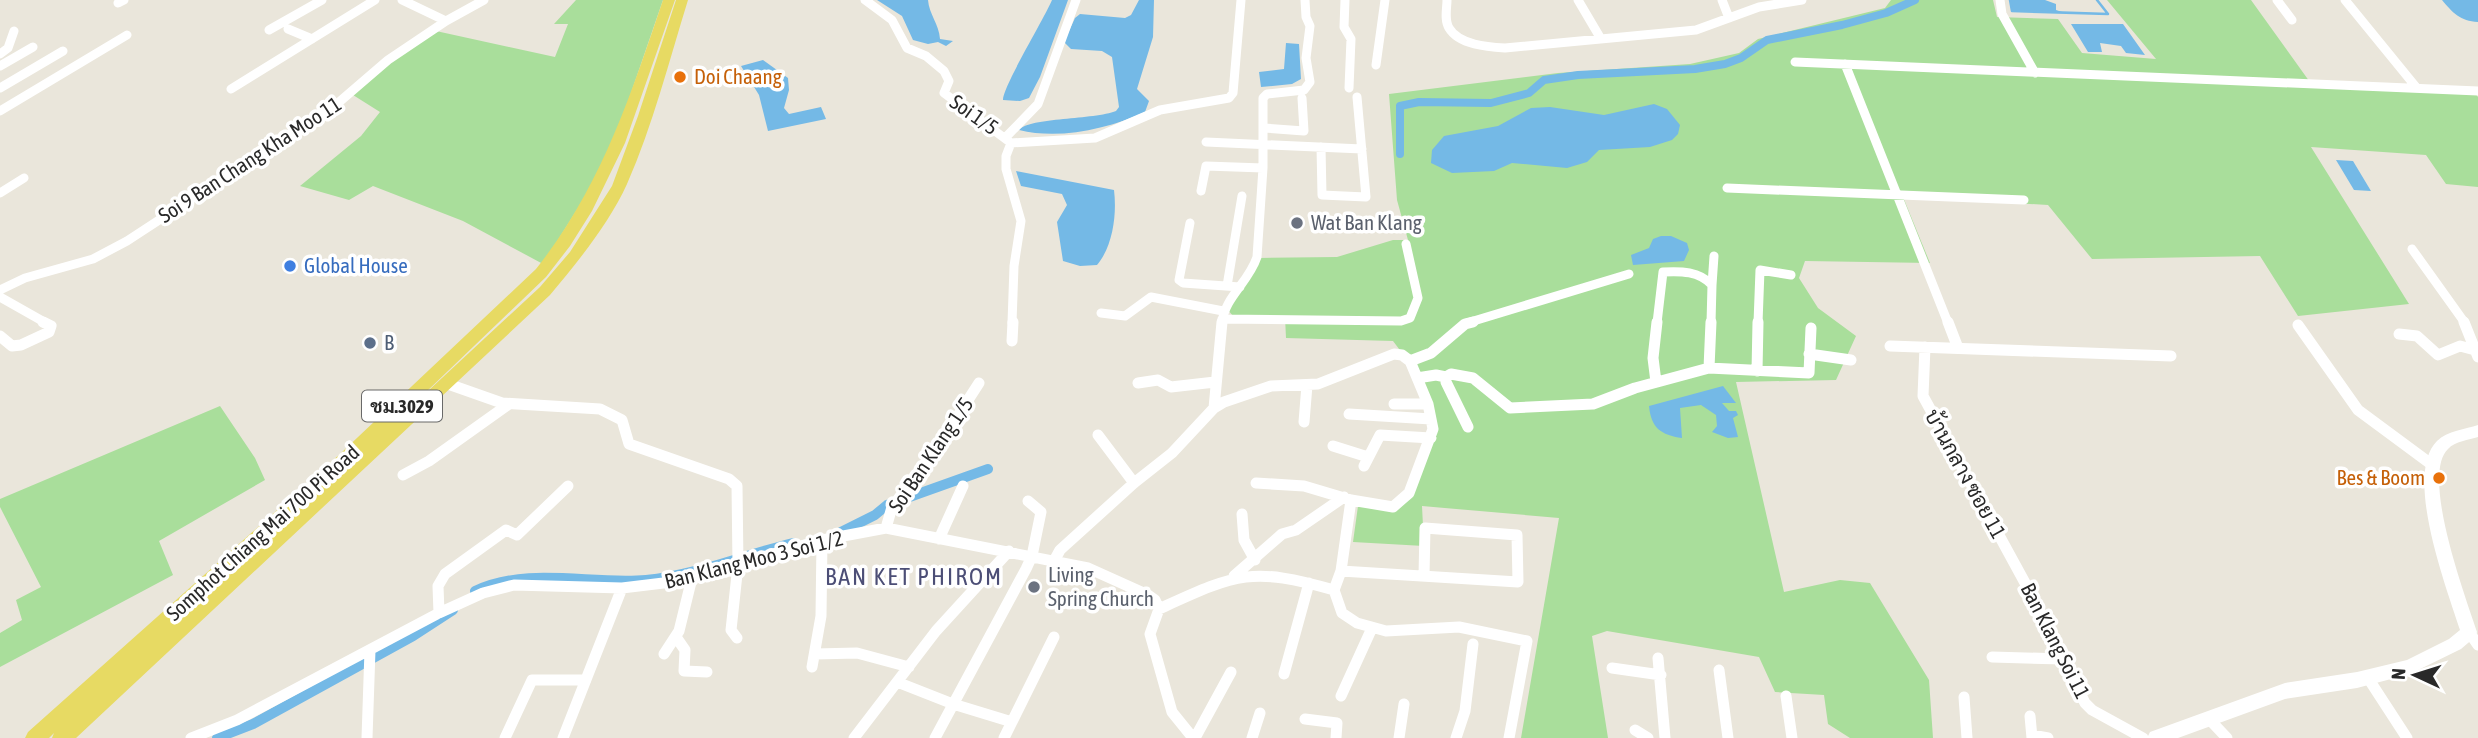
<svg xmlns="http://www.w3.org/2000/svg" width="2478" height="738" font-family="'Asap Condensed',Sarabun,sans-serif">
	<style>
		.green { fill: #a9de9b }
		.water { fill: #74b9e6 }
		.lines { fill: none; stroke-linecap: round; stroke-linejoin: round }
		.stream { stroke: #74b9e6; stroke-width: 2.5 }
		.canal-far1 { stroke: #74b9e6; stroke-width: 8 }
		.canal { stroke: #74b9e6; stroke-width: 10 }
		.street-far1 { stroke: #fff; stroke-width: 9 }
		.street { stroke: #fff; stroke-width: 11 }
		.secondary { fill: #fff; fill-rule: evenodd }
		.primary { fill: #e7da63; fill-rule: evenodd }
		.food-dot { fill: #e8710a; stroke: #fff; stroke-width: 2.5 }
		.worship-dot { fill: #6b7280; stroke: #fff; stroke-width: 2.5 }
		.shop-dot { fill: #3f7fe0; stroke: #fff; stroke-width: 2.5 }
		.service-dot { fill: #5c6f8a; stroke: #fff; stroke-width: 2.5 }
		.labels { text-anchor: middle; stroke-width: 7; stroke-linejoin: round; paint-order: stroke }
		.shield { fill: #fff; stroke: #696969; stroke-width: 2 }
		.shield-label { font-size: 19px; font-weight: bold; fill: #292929 }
		.food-label { font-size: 21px; fill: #c56008; stroke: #fff; text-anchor: start }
		.street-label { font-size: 21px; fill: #292929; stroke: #fff }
		.worship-label { font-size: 21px; fill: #5b616d; stroke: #fff; text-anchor: start }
		.shop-label { font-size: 21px; fill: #366cbe; stroke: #fff; text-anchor: start }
		.service-label { font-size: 21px; fill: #4e5e75; stroke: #fff; text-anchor: start }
		.quarter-label { font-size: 24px; letter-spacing: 2px; fill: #4c4e76; stroke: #fff }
	</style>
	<rect width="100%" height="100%" fill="#eae6db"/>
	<!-- green -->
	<path class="green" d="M576 0H663L608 160 543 264 463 221 373 186 349 200 300 186 361 136 380 112 353 95 381 69 436 31 555 57 568 24H554Z
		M1891 0H1993L1997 17 2058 19 2082 53 2156 59 2107 0H2251L2312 85 2475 93 2478 97V187L2446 184 2426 155 2311 147 2409 304 2298 316 2260 256 2092 259 2048 205 1903 197 1930 263 1805 261 1799 278 1818 308 1856 336 1836 380 1736 382 1784 592 1840 580 1870 583 1929 680 1933 738H1850L1828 724 1824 695 1775 692 1759 657 1607 631 1592 636 1608 738H1521L1559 518 1422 506 1424 546 1353 542 1358 506 1410 499 1434 430 1424 382 1393 341 1286 338 1285 317 1233 316 1228 310 1259 258 1337 257 1393 240H1408L1397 200 1389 94 1558 73 1690 64 1739 53 1758 39 1885 8Z
		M220 406 255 458 265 480 159 541 173 575 0 667V633L22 620 16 600 41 587 0 507V499Z"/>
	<!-- water -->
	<path class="water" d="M877 0H928C929 14 939 24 940 39L953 41 946 46 938 42 928 44 913 40 902 16Z
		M1052 0H1068L1040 77 1029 98 1020 101 1003 100C1002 88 1044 19 1052 0Z
		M1139 0H1154L1153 37 1137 89 1149 101 1145 112C1108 129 1059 140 1019 130 1030 117 1094 120 1116 111L1119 107 1112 57 1102 51 1071 49 1064 42 1075 18 1080 14 1125 18 1131 15Z
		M2010 0H2045L2056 4V10L2062 12 2012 11Z
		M2442 0H2478V22C2460 21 2453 13 2442 0Z
		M2071 24H2123L2145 55 2126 53 2121 46 2100 43 2102 52H2088Z
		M1286 43 1299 44 1301 79 1292 84 1261 87 1259 72 1284 69Z
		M763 60 788 78 789 90 784 108 789 114 821 107 826 119 768 131 759 95 741 66Z
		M1654 104 1667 109 1680 125 1678 134 1672 140 1650 147 1599 150 1587 162 1567 168 1512 163 1494 171 1452 173 1431 163 1432 150 1444 136 1498 126 1531 108 1550 107 1604 115Z
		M2336 160 2353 161 2371 191 2354 190Z
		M1016 171 1114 190C1117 214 1113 246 1097 265L1080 266 1063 261 1057 222 1067 205 1062 194 1021 186Z
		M1661 236H1671L1687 243 1689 250 1684 261 1633 265 1631 255 1649 248 1653 239Z
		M1723 386 1736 403H1722L1729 411H1736L1738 415 1733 418 1738 437 1728 438 1712 432 1717 426 1716 415 1701 405 1680 408 1682 438C1661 435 1651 428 1649 406Z"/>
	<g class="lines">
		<!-- stream -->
		<path class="stream" d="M2010 0 2012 11 2108 14 2097 0"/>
		<!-- canal-far1 -->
		<path class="canal-far1" d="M1400 154V106L1419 102 1491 103 1529 93 1544 80 1578 75 1695 69 1725 64 1741 58 1767 40 1842 25 1886 13 1915 0"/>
		<!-- canal -->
		<path class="canal" d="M841 532 875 515 887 505 988 469
			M475 591C528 566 590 585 646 580 696 575 744 555 793 543
			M217 738 253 724 413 636 453 610"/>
		<!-- street-far1 -->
		<path class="street-far1" d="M402 0 446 21
			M865 0 892 20 907 48 926 56 944 71 949 81 944 93 1011 143
			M1345 0 1344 27 1351 39 1349 88
			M1447 0C1447 8 1444 20 1449 28 1459 45 1488 47 1505 48L1696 30 1759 7 1802 0
			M1578 0 1601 39
			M1722 0 1729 18
			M2000 0 2002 14 2035 73
			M2277 0 2292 20
			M2345 0 2416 87
			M118 3 124 0
			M288 29 312 39
			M269 30 322 0
			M0 54 8 48 14 31
			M1795 62 2478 91
			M1845 64 1948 323
			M1376 65 1385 0
			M0 66 33 47
			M0 88 63 51
			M231 89 375 0
			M0 111 127 35
			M1264 128 1304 131 1302 98
			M1006 137 1038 104 1076 0
			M1206 142 1362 149
			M1011 143 1095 138 1160 110 1229 98 1233 93 1241 0
			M1011 143 1006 156V169L1021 221 1014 266 1012 323
			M1321 147 1322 195 1366 197 1357 97
			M1727 188 2024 200
			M1201 191 1206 166 1263 168
			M0 193 24 178
			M1190 223 1179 280 1183 283 1240 287
			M2412 249 2465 323
			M1712 285 1714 256
			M1227 286 1242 196
			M0 290 25 278 93 259 127 241 338 103 388 60 446 21 484 0
			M0 297 46 323
			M1101 313 1125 316 1151 297 1223 311
			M1222 319 1401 321 1410 318 1418 298 1406 244
			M1222 323C1224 298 1249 282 1257 257L1263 168V98L1267 94 1304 90 1310 82 1306 58 1310 26 1306 17 1305 0
			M1467 323 1629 274
			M1657 323 1663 272C1681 271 1699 271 1712 285L1711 323
			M1758 323 1760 270 1791 275"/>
		<!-- street -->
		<path class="street" d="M1948 322 1958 348
			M2464 322 2478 357
			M2298 325 2358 410 2431 464
			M2399 334 2417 336 2438 355 2460 346 2475 350
			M0 336 12 346 21 345 49 332 51 326 43 322
			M1012 341 1013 322
			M1890 346 2171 356
			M1925 347 1923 396 2030 592 2085 703 2092 710 2143 738
			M1809 354 1851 360
			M1410 361 1431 353 1465 324 1473 322
			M1709 368 1711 322
			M1757 371 1758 322
			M1417 378 1436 375 1446 377
			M1656 382 1653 358 1657 322
			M1138 383 1158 380 1171 387 1215 382
			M448 384 502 403 600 409 622 420 629 444 729 479 737 486 738 565 731 630 737 638
			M1394 404H1428
			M1214 408 1222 322
			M1349 414 1431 419
			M1304 422 1307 385
			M1468 427 1446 382V377L1451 374 1473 378 1510 408 1593 404 1635 388 1709 368 1809 373 1811 328
			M1098 435 1134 483
			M1333 446 1368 457
			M1364 466 1380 435 1431 438
			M403 475 429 461 509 404
			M1242 514 1244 540 1255 560
			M886 528 892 507 937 448 979 383
			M939 539 963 486
			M1054 561 1060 550 1134 483 1172 453 1214 408 1224 402 1271 386 1318 384 1394 354 1402 355 1410 361 1428 404 1433 429 1409 493 1393 507 1351 500 1304 486 1256 483
			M1341 571 1518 582 1517 535 1425 528 1424 576
			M1234 576 1282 534 1296 530 1344 497
			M1334 590 1342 613 1357 623 1386 631 1459 627 1527 641 1509 738
			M1334 590 1341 571 1351 500
			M1159 609C1236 574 1250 566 1334 590
			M439 613 438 586 445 574 506 530 517 535 568 486
			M2469 632 2478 645
			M676 637 685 650 684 671 707 672
			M664 654 679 631 692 578
			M815 654 857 653 909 667
			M1992 657 2063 659
			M1658 658 1665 738
			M812 667 821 616 822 540
			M1612 668 1661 675
			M1719 670 1728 738
			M1284 674 1309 583
			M2368 678 2407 738
			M897 682 953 704 1012 722
			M1341 696 1372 628
			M1786 696 1792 738
			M1964 697 1967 738
			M2030 716 2032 738
			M1305 719 1337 723 1336 738
			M2209 719 2227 738
			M1635 730 1648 738
			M2032 735 2048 738
			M191 738 237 720 439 613 483 593 514 585 622 588 680 581 822 540 886 528 1088 568 1148 595 1155 600 1159 609 1150 634 1172 712 1193 738
			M367 738 370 650
			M505 738 532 680H586
			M563 738 622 588
			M854 738 936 631 1009 551
			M935 738 1026 569 1032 556 1041 512 1028 501
			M1004 738 1054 637
			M1195 738 1231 672
			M1252 738 1260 713
			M1399 738 1404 704
			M1456 738 1465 711 1473 644"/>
		<!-- secondary -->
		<path class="secondary" d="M2478 425V437C2469 440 2455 441 2448 449 2420 476 2466 598 2477 632L2475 637 2461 649 2410 674 2357 688 2285 699 2178 738H2147L2150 732 2285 683 2357 672 2407 660 2449 639 2460 630C2447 589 2403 475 2437 441 2447 431 2466 429 2478 425Z"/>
		<!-- primary -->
		<path class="primary" d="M663 0H675L625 143 592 211 570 246 546 277 400 417 540 287 570 252 612 186 638 116 676 0H688C669 61 653 125 627 184 610 222 577 263 550 295L76 738H52L54 733 49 738H25L28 732 340 454 536 269C601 187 630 97 663 0Z"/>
	</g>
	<!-- markers -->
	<g class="food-dot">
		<circle cx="680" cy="77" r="7"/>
		<circle cx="2439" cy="478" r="7"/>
	</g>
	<g class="worship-dot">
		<circle cx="1297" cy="223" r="7"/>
		<circle cx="1034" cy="587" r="7"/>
	</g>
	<circle class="shop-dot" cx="290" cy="266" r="7"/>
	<circle class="service-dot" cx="370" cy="343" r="7"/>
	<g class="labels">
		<!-- shield labels -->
		<rect class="shield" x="362" y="390.5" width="80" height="31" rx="5"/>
		<g class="shield-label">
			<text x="402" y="413">ชม.3029</text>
		</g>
		<!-- food labels -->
		<g class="food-label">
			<text x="694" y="84">Doi Chaang</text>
			<text x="2425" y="485" text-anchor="end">Bes &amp; Boom</text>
		</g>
		<!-- street labels -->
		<g class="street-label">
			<text transform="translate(974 115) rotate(35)" y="7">Soi 1/5</text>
			<text transform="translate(250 160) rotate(-33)" y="7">Soi 9 Ban Chang Kha Moo 11</text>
			<text transform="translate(931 455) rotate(-56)" y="7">Soi Ban Klang 1/5</text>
			<text transform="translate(1965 474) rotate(61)" y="7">บ้านกลาง ซอย 11</text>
			<text transform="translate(263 533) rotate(-42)" y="7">Somphot Chiang Mai 700 Pi Road</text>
			<text transform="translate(754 560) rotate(-14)" y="7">Ban Klang Moo 3 Soi 1/2</text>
			<text transform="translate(2055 641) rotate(63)" y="7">Ban Klang Soi 11</text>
		</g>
		<!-- worship labels -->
		<g class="worship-label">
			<text x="1311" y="230">Wat Ban Klang</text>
			<text x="1048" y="582">Living<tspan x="1048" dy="24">Spring Church</tspan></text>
		</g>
		<!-- shop labels -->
		<g class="shop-label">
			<text x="304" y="273">Global House</text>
		</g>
		<!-- service labels -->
		<g class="service-label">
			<text x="384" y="350">B</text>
		</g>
		<!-- quarter labels -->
		<g class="quarter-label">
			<text x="914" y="585">BAN KET PHIROM</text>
		</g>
	</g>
	<!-- north arrow -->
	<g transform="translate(2415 675) rotate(274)" stroke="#ffffff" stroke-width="5" paint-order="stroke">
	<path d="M0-5L12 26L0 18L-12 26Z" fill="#292929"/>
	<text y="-10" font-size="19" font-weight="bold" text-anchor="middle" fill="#292929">N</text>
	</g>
</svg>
